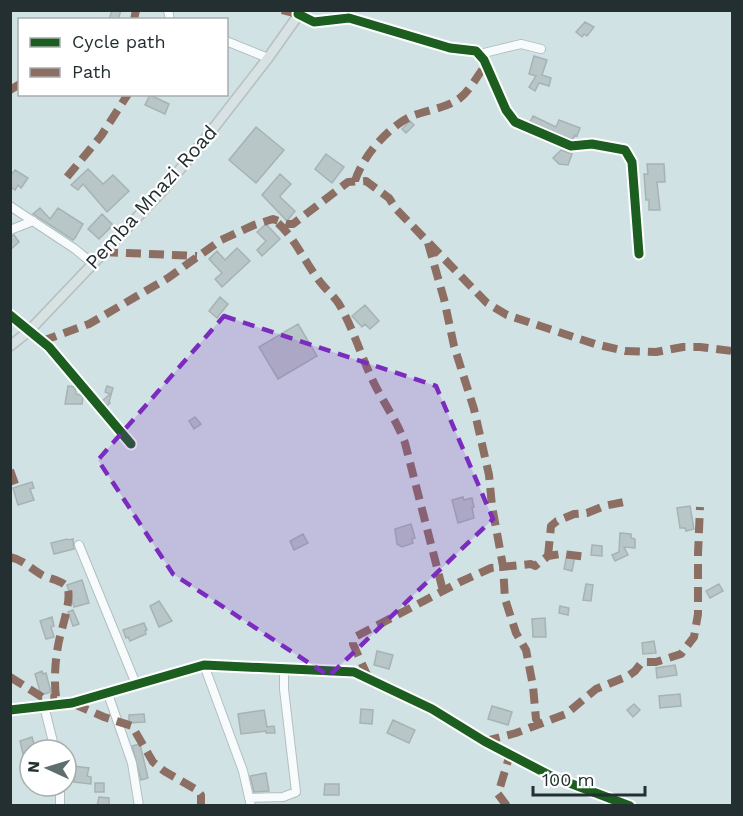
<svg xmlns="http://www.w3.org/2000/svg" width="743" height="816" font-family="'Work Sans',sans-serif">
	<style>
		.building { fill: #b9c6c8; stroke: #a6b3b5; stroke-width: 1.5 }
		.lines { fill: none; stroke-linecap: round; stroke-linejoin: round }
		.minor-casing { stroke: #b2bfc1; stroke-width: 10 }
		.major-casing { stroke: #b6bfc1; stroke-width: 12 }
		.minor { stroke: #f8fbfb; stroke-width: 8 }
		.major { stroke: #d8e2e3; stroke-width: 9 }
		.quiet { stroke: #8d6e63; stroke-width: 8; stroke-dasharray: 15 8; stroke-linecap: butt }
		.cycleway-casing { stroke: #fff; stroke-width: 13 }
		.cycleway { stroke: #1b5e20; stroke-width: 9 }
		.marked { fill: #7b2cbf; fill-opacity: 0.2; stroke: #7b2cbf; stroke-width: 4.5; stroke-dasharray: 12 8; stroke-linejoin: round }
		.labels { text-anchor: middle; stroke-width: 4.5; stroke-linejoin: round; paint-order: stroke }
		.street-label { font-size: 20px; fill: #232f31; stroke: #fff }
	</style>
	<rect width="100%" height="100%" fill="#d1e2e5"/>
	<!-- building -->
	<path class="building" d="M112 10H121L118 20H109Z
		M585 22 594 27 587 36 584 34 582 37 576 32Z
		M534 56 547 60 542 75 551 78 549 86 539 83 535 91 529 87 536 76 529 74Z
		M150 95 169 104 165 114 145 105Z
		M533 116 556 127 559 120 580 128 577 136 575 135 572 140 530 122Z
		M410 121 414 125 406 133 402 129Z
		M256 127 284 150 256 183 229 160Z
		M561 150 572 154 568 165 559 164 553 158Z
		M326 154 344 167 332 183 315 169Z
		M647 164H664L665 182H657L660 210H649V200H646L644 174H648Z
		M88 169 103 184 113 175 129 191 107 212 83 184 78 190 71 185Z
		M15 170 28 178 21 188 18 185 15 190 10 187V176Z
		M280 174 291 184 280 196 281 198 295 211 287 221 262 195Z
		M40 208 50 219 58 208 83 224 75 238 73 240 33 214Z
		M102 214 113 225 99 239 88 229Z
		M266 224 280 239 262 256 257 250 266 241 257 232Z
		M14 235 19 242 10 250V236Z
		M237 248 250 261 222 287 215 279 222 273 209 259 217 251 225 260Z
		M220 297 228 304 217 318 209 311Z
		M365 305 379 321 370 329 365 324 362 327 352 316Z
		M298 324 317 356 278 379 259 347Z
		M68 386 75 387 76 394 83 396 82 404H65Z
		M107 386 113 388 109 402 110 403 107 406 102 401 110 394 105 392Z
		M195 417 201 424 194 429 189 421Z
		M32 482 34 488 30 489 34 500 18 505 13 488Z
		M463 497 464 500 472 498 474 507H472L474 518 458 523 452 500Z
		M690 506 694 529 686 531 685 528H680L677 508Z
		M411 524 415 538 412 539 413 543 402 547 397 544 395 529Z
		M620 533 631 534V538L635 539V548L624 547 628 555 615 561 612 555 619 552Z
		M303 534 308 543 294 550 290 541Z
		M67 539 68 540 73 539 74 549 54 554 51 543Z
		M592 545 602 546V556L591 555Z
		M567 554 575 556 572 571 564 569Z
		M82 580 89 603 74 607 67 585Z
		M586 584 593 585 591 601 583 600Z
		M719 584 723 591 710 598 706 591Z
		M159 601 172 621 159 627 150 606Z
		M560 606 569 608 568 615 559 613Z
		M73 610 79 624 73 626 68 612Z
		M52 617 54 626 51 627 54 637 46 639 40 621Z
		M545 618 546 637H533L532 619Z
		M144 623 147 630 145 631 146 634 130 641 128 637 126 638 123 630Z
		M654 641 656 653 643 654 642 643Z
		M377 651 393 655 389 669 374 665Z
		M675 665 677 675 657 678 656 668Z
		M42 671 43 674 46 673 51 692 41 695 35 674Z
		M680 694 681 706 660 708 659 696Z
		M634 704 640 710 633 717 627 710Z
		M492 706 512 712 508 725 488 719Z
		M361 709 373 710 372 724 360 723Z
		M264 710 267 727 274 726 275 733H266V731L241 734 238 714Z
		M144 714 145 722 129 723V715Z
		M393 720 415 730 409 743 387 733Z
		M32 737 36 750H30L23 754 20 741Z
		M140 744 148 778 141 780 132 746Z
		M73 766 89 768 87 776 91 777V784L74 782 75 775H72Z
		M266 773 269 791 254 792 250 776Z
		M95 783H104V792H95Z
		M325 784H339V795H324Z
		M99 797 109 798V806H97Z"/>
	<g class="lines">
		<!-- minor casing -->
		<g class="minor-casing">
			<path id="minor" d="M168 10 170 20
				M298 14 314 22 349 18 450 48 476 51 484 60 506 110 515 122 571 146 592 144 625 150 632 162 639 254
				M226 41 268 58
				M480 54 521 44 541 49
				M10 206 75 249 92 263
				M10 230 33 221
				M10 315 49 347 131 444
				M79 545 136 684
				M204 665 243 771 251 806
				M107 691 132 763 139 806
				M44 706 55 750
				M10 710 72 703 204 665 354 672 432 709 484 741 551 776 630 806
				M249 798 283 797 296 792 284 689V668
				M60 806V786"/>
		</g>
		<!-- major casing -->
		<g class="major-casing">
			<path id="major" d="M10 346 29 331 163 190 209 134 268 58 302 10"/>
		</g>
		<!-- minor -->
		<use href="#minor" class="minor"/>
		<!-- major -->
		<use href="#major" class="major"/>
		<!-- quiet -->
		<path class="quiet" d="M282 10 298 14
			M134 20 136 10
			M169 20V18
			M10 90 20 84
			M67 177 101 136 128 94
			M355 181C362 157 389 126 412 116 427 110 447 108 460 98 470 90 478 75 486 64
			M278 223C295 239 304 260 318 279 324 288 333 295 339 304 353 328 361 356 373 381 383 402 397 421 405 443L443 591
			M428 243 444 299 454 346 474 409 489 475 492 506 503 566 505 599 516 633 526 650 533 686 536 719 539 724
			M103 252 197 256
			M42 341 89 324 168 278 221 240 254 225 273 219 287 224H293L348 182 366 181 389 198 396 209 487 303 507 315 595 344 625 351 656 352 683 347H700L732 351
			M10 470 16 487
			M548 556 551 526 557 521 574 514 587 513 604 506 629 501
			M10 557C24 560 31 569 42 575 49 579 62 580 67 587 73 598 60 632 58 646 55 662 54 681 56 697
			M10 677 42 697 57 698
			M368 677 353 644V640L355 637 460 582 491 568 531 564 535 566 548 556 561 554 589 557
			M74 704 104 717 132 726 153 762 164 771 197 790 201 795V806
			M485 741 516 733 566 714 596 689 628 676 635 671 642 662H656L681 654 694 637 698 614V554L700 507
			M507 806 498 794 510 754"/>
		<!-- cycleway casing -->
		<g class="cycleway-casing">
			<path id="cycleway" d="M298 14 314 22 349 18 450 48 476 51 484 60 506 110 515 122 571 146 592 144 625 150 632 162 639 254
				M10 315 49 347 131 444
				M10 710 72 703 204 665 354 672 432 709 484 741 551 776 630 806"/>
		</g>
		<!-- cycleway -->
		<use href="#cycleway" class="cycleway"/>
	</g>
	<!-- marked area -->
	<path class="marked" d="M224 316 436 386 493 519 329 676 173 574 98 460Z"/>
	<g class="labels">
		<!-- street labels -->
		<g class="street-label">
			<text transform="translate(151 197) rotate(-48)" y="7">Pemba Mnazi Road</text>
		</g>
	</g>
	<!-- border -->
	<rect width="743" height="816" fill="none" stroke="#232f31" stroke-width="24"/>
	<!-- legend -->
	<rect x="18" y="18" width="210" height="78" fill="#ffffff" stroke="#a7acad" stroke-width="1.5"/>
	<rect x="30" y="38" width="30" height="9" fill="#1b5e20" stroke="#a7acad" stroke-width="1.5"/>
	<text x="72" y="48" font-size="18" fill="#232f31">Cycle path</text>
	<rect x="30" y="68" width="30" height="9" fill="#8d6e63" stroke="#a7acad" stroke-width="1.5"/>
	<text x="72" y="78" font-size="18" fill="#232f31">Path</text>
	<!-- north arrow -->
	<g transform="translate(48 768) rotate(274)"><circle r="28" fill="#ffffff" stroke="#a7acad" stroke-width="1.5"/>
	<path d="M0-4.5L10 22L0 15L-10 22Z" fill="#606e70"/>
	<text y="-9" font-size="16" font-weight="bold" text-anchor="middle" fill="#232f31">N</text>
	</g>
	<!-- scale -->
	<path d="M533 786v9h112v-9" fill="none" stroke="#232f31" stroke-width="3"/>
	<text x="542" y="786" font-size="18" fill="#232f31" stroke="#ffffff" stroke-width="4.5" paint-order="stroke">100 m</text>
</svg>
